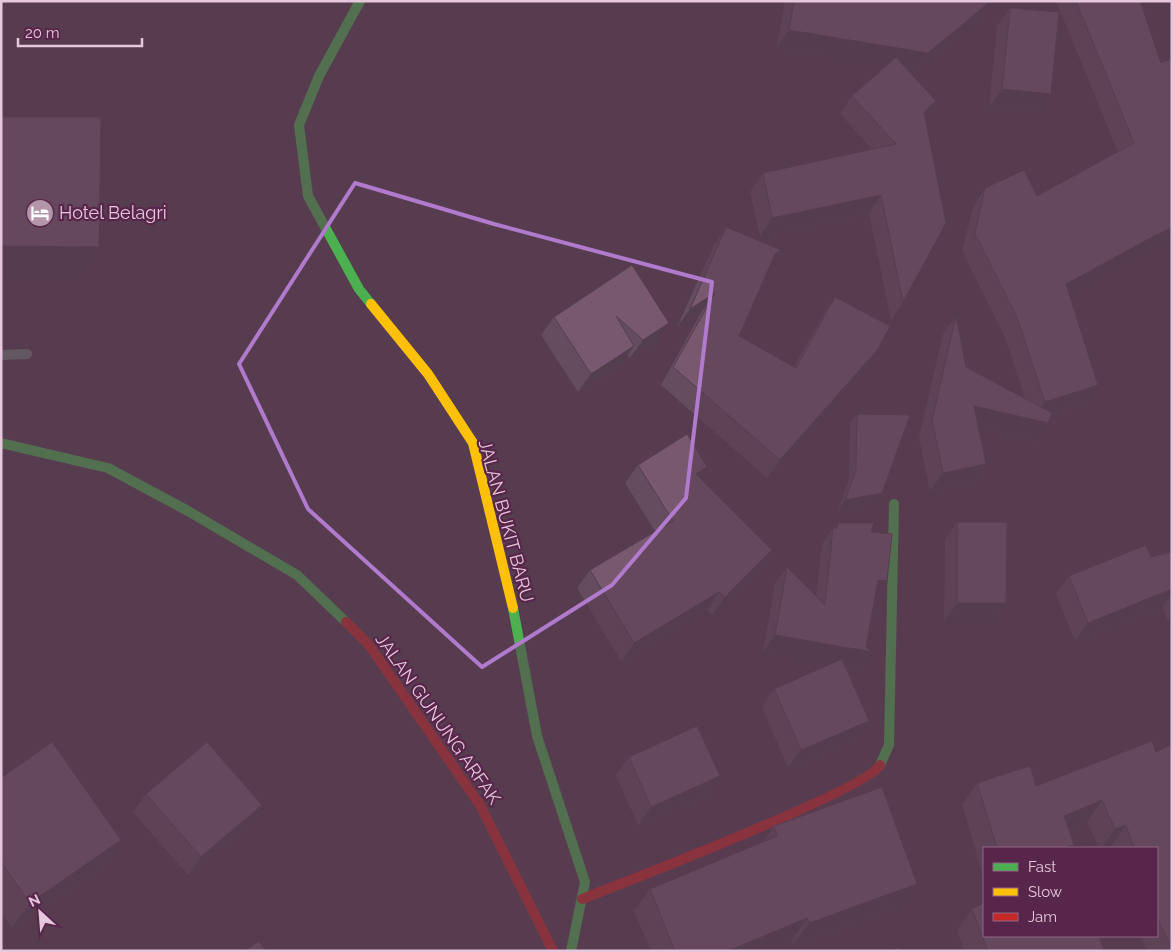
<svg xmlns="http://www.w3.org/2000/svg" width="1173" height="952" font-family="Raleway,sans-serif">
	<style>
		.lines { fill: none; stroke-linecap: round; stroke-linejoin: round }
		.lane { stroke: #6f7a75; stroke-width: 10 }
		.fast { stroke: #4caf50; stroke-width: 10 }
		.slow { stroke: #ffc107; stroke-width: 10 }
		.jam { stroke: #c62828; stroke-width: 10 }
		.wall { fill: #664c5f }
		.shaded-wall { fill: #533e4e }
		.building { fill: #77586f; stroke: #533e4e }
		.marked { fill: none; stroke: #b07acd; stroke-width: 4; stroke-linejoin: round }
		.labels { text-anchor: middle; stroke-width: 4.5; stroke-linejoin: round; paint-order: stroke }
		.poi-label { font-size: 18px; fill: #e6c7db; stroke: #58264a; text-anchor: start }
		.street-label { font-size: 18px; fill: #e6c7db; stroke: #58264a }
	</style>
	<rect width="100%" height="100%" fill="#573c50"/>
	<g class="lines">
		<!-- lane -->
		<path class="lane" d="M1 355 27 354"/>
		<!-- fast -->
		<path class="fast" d="M360 1 319 76 299 125 308 196 359 289 371 304
			M1 443 108 468 188 511 297 575 346 622
			M513 608 537 736 585 882 571 951
			M880 765 889 745 894 504"/>
		<!-- slow -->
		<path class="slow" d="M371 304 428 374 473 443 513 608"/>
		<!-- jam -->
		<path class="jam" d="M346 622 369 645 480 805 553 951
			M582 899C623 883 868 789 880 765"/>
	</g>
	<!-- wall -->
	<path class="wall" d="M785 1H992L981 17 916 70 907 69 925 117 903 302 891 320 869 213 760 236 750 192 763 173 872 149 840 114 852 96 887 65 777 47Z
		M1056 1H1140L1145 252 1069 293 1086 403 1052 414 1035 441 978 428 986 464 973 482 930 491 919 438 943 334 956 316 966 367 1025 399 1004 335 962 251 973 207 985 188 1037 196 1118 152Z
		M1010 8 1039 112 989 107 997 26Z
		M726 227 781 250 770 265 739 336 794 367 823 315 835 297 865 367 767 478 661 385 702 311 677 327 714 245Z
		M632 265 657 341 630 358 627 355 621 364 578 392 541 335 554 317Z
		M857 414 876 502 838 510 849 480 850 423Z
		M638 465 700 477 760 568 712 615 707 610 621 661 577 588 590 570 655 531 625 483Z
		M957 522 1006 603 994 621H944L945 540Z
		M839 523 871 532 875 598V597L866 647 872 652 860 668 845 666 856 739 788 768 762 707 774 689 832 663 763 652 775 583 787 567 816 596 822 544 833 528H836Z
		M1172 552V620L1167 621 1163 606 1075 641 1056 594 1069 576Z
		M1172 744V951H1147L1140 936H1157V848H1112L1111 846 1106 848H1099L1087 822 1068 830 1071 848H984V879L962 804 977 783 1036 786 1156 752Z
		M629 757 720 776 708 794 638 825 616 775Z
		M1 778 121 840 103 865 12 928 1 913Z
		M146 794 249 823 188 875 133 812Z
		M774 826 901 906 793 945 792 940 766 951H651L634 911 650 889 762 843Z
		M972 909 1104 951H964L957 930Z"/>
	<!-- shaded-wall -->
	<path class="shaded-wall" d="M992 1 981 17 916 70 777 47 789 30Z
		M1002 89 1051 94 1039 112 989 107Z
		M936 101 924 119V112Z
		M881 195 869 213 760 236 772 218Z
		M1172 228V241L1145 252 1053 302 1066 284 1158 234Z
		M1 246 99 247 77 278H1Z
		M781 250 768 268 775 254Z
		M715 293 702 311 677 327 690 309Z
		M669 323 657 341 630 358 643 340Z
		M634 346 621 364 578 392 591 374Z
		M878 349 865 367 767 478 780 460Z
		M1098 385 1086 403 1033 419 1048 423 1035 441 961 424 974 406 1033 419 1045 402Z
		M986 464 973 482 930 491 943 473Z
		M707 467 694 486 696 474Z
		M882 493 876 502 838 510 845 500Z
		M772 550 760 568 712 615 725 597Z
		M878 580 887 581 875 598 866 597Z
		M1172 589V594L1163 606 1075 641 1088 623Z
		M719 592 707 610 621 661 634 643Z
		M957 603H1006L994 621H944Z
		M1172 614V620L1167 621Z
		M775 635 872 652 860 668 763 652Z
		M869 721 856 739 788 768 801 750Z
		M720 776 708 794 638 825 651 807Z
		M1102 800 1087 822 1048 838 1064 816Z
		M262 805 249 823 188 875 201 857Z
		M1126 825 1111 846 1106 848H1102L1115 829Z
		M121 840 103 865 12 928 30 903Z
		M1074 845 1071 848H1065L1066 847Z
		M917 884 901 906 793 945 809 923Z
		M807 918 792 940 766 951H728Z"/>
	<!-- building -->
	<path class="building" d="M794 1H991L928 53 789 30Z
		M1076 1H1140L1161 63 1172 59V228L1158 234 1066 284 1098 385 1045 402 1017 317 975 233 985 188 1024 170 1037 196 1134 143Z
		M1010 8 1059 12 1051 94 1002 89Z
		M896 57 936 101 924 112 946 223 903 302 881 195 772 218 763 173 896 144 852 96Z
		M1 117H101L99 247 1 246Z
		M726 227 781 250 775 254 739 336 796 368 835 297 890 326 878 349 780 460 673 367 715 293 690 309Z
		M632 265 669 323 643 340 616 316 634 346 591 374 554 317Z
		M956 316 966 367 1052 413 1048 423 974 406 986 464 943 473 932 420Z
		M857 414 910 415 882 493 845 500 856 470Z
		M687 434 707 467 696 474 772 550 725 597 719 592 634 643 590 570 673 521 638 465Z
		M957 522H1007L1006 603H957Z
		M839 523H874L871 532 892 534 887 581 878 580 866 647 872 652 775 635 787 567 825 605 833 528H837Z
		M1146 545 1151 557 1172 552V589L1088 623 1069 576Z
		M842 659 869 721 801 750 774 689Z
		M697 726 720 776 651 807 629 757Z
		M1152 741 1156 752 1172 744V949L1157 917V848H1134L1126 825 1115 829 1102 800 1064 816 1074 845 1066 847V848H997L977 783 1030 766 1036 786Z
		M52 742 121 840 30 903 1 862V778Z
		M207 742 262 805 201 857 146 794Z
		M882 787 917 884 809 923 807 918 728 951H675L650 889 777 836 774 826Z
		M984 903V936H1099L1104 951H988L972 909Z
		M259 941 266 951H245Z
		M899 947 901 951H891Z"/>
	<!-- marked area -->
	<path d="M0 0H1173V952H0ZM355 183 494 224 712 282 686 498 612 585 482 667 308 509 239 364Z" fill="#573c50" fill-opacity=".55" fill-rule="evenodd"/>
	<path class="marked" d="M355 183 494 224 712 282 686 498 612 585 482 667 308 509 239 364Z"/>
	<!-- icons -->
	<defs>
		<g id="hotel-disc" transform="scale(1.4375)"><circle r="9.5" fill="#b496aa" stroke="#58264a"/><path d="M-6-4.5h1.5V1H6V5H4.5V3h-9V5H-6ZM-4 0a1.8 1.8 0 1 1 3.6 0ZM.5 0V-2.5h3Q6-2.5 6 0Z" fill="#fff"/></g>
	</defs>
	<g fill-rule="evenodd">
		<use href="#hotel-disc" x="40" y="213"/>
	</g>
	<g class="labels">
		<!-- poi labels -->
		<g class="poi-label">
			<text x="59" y="219">Hotel Belagri</text>
		</g>
		<!-- street labels -->
		<g class="street-label">
			<text transform="translate(506 521) rotate(75)" y="6">JALAN BUKIT BARU</text>
			<text transform="translate(438 719) rotate(55)" y="6">JALAN GUNUNG ARFAK</text>
		</g>
	</g>
	<!-- border -->
	<rect width="1173" height="952" fill="none" stroke="#e6c7db" stroke-width="5"/>
	<!-- legend -->
	<rect x="983" y="847" width="175" height="90" fill="#58264a" stroke="#916684"/>
	<rect x="993" y="863" width="25" height="8" fill="#4caf50" stroke="#916684"/>
	<text x="1028" y="872" font-size="15" fill="#e6c7db">Fast</text>
	<rect x="993" y="888" width="25" height="8" fill="#ffc107" stroke="#916684"/>
	<text x="1028" y="897" font-size="15" fill="#e6c7db">Slow</text>
	<rect x="993" y="913" width="25" height="8" fill="#c62828" stroke="#916684"/>
	<text x="1028" y="922" font-size="15" fill="#e6c7db">Jam</text>
	<!-- north arrow -->
	<g transform="translate(40 912) rotate(334)" stroke="#58264a" stroke-width="4" paint-order="stroke">
	<path d="M0-4L9 19L0 12L-9 19Z" fill="#e6c7db"/>
	<text y="-8" font-size="14" font-weight="bold" text-anchor="middle" fill="#e6c7db">N</text>
	</g>
	<!-- scale -->
	<path d="M18 38v8h124v-8" fill="none" stroke="#e6c7db" stroke-width="2.5"/>
	<text x="25" y="38" font-size="15" fill="#e6c7db" stroke="#58264a" stroke-width="4" paint-order="stroke">20 m</text>
</svg>
